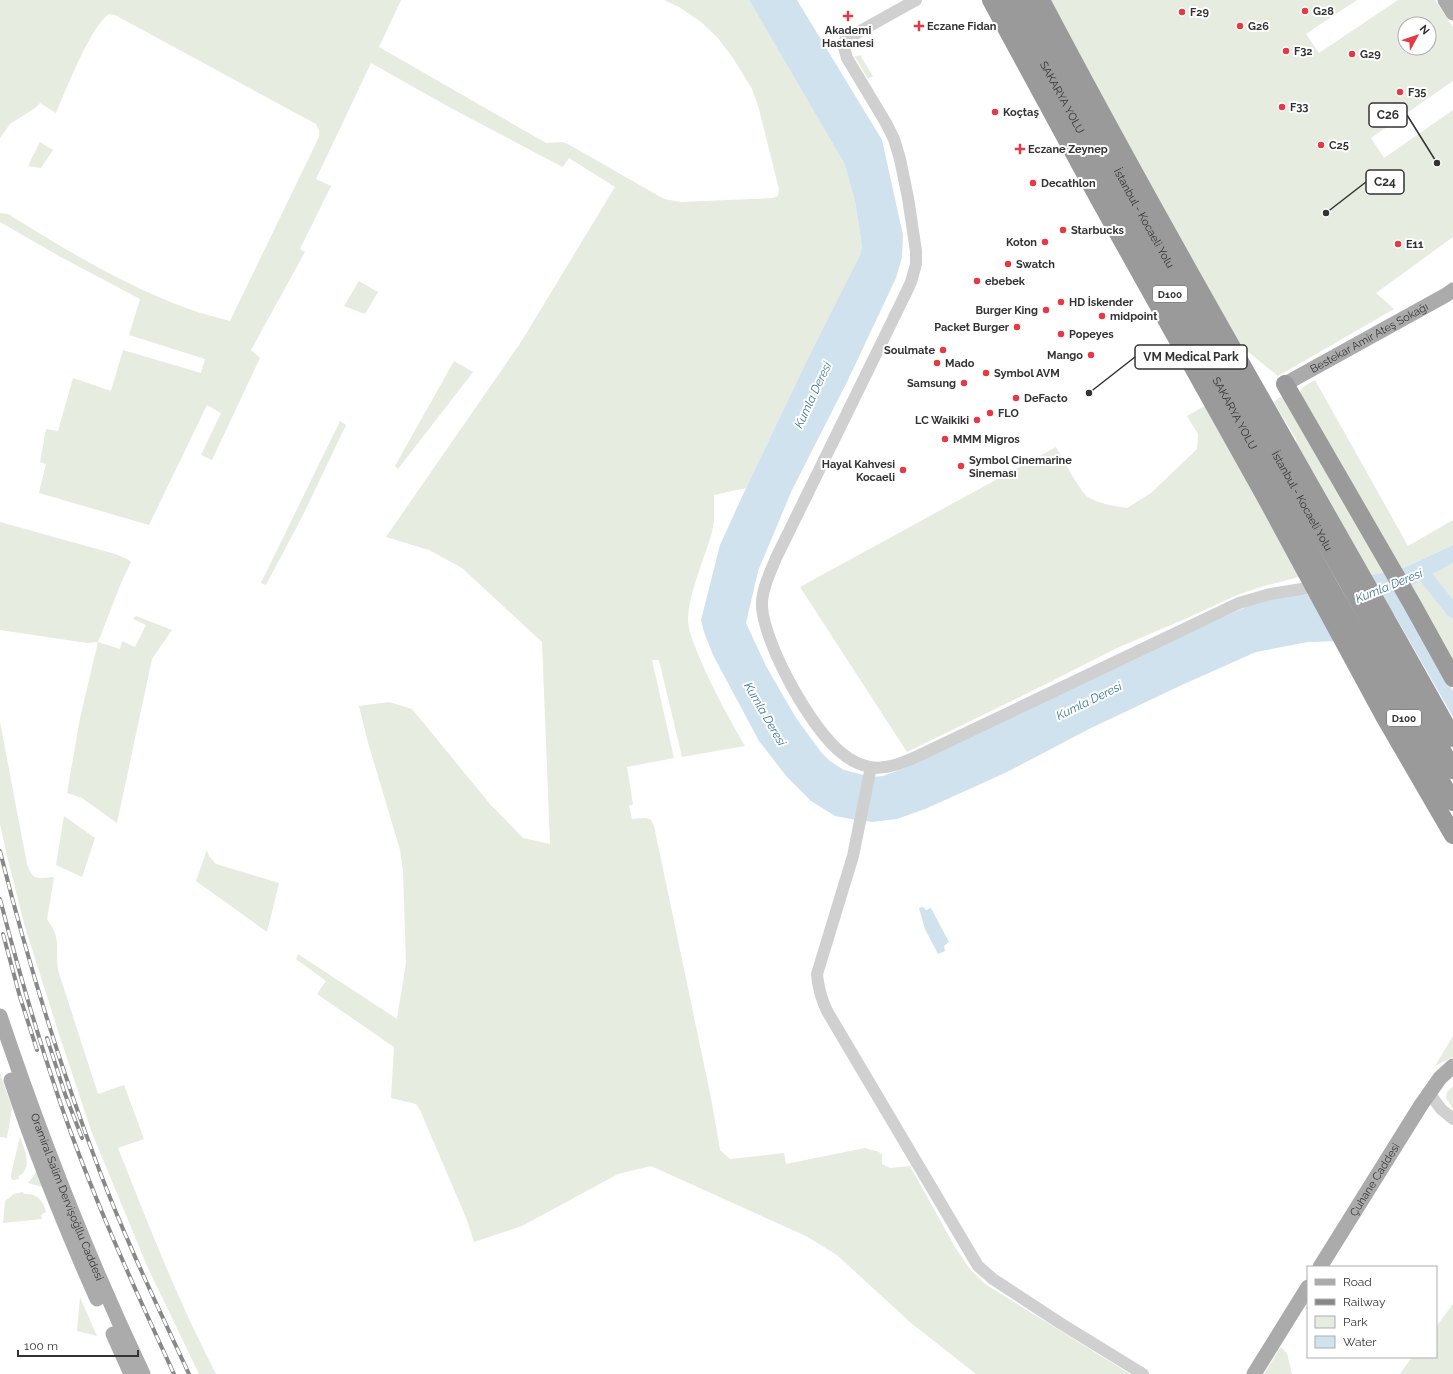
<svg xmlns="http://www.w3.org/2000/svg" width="1453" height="1374" font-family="Raleway,sans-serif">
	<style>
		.green { fill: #e6ecdf; fill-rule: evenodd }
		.water { fill: #cfe2ee }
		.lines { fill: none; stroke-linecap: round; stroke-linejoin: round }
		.river { stroke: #cfe2ee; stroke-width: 14 }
		.minor { stroke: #d0d0d0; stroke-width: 12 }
		.major { stroke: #ababab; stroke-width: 15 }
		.highway { stroke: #9a9a9a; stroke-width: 18 }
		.rail-casing { stroke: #888; stroke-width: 4 }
		.rail { stroke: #fff; stroke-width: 2.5; stroke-dasharray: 8; stroke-linecap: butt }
		.poi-dot { fill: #e63946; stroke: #fff; stroke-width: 1.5 }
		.labels { text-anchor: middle; stroke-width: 4; stroke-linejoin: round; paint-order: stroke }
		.shield { fill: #fff; stroke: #707070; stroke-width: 1 }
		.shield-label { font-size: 10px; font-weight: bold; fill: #333 }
		.poi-label { font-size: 11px; font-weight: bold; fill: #333; stroke: #fff; text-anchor: start }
		.street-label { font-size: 11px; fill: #333; stroke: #fff }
		.water-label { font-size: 12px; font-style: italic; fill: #3f7597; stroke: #fff }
		.leader { fill: none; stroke: #333; stroke-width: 1.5 }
		.callout-dot { fill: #333; stroke: #fff; stroke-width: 1.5 }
		.callout { fill: #fff; stroke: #333; stroke-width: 1.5 }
		.callout-label { font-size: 12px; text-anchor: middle; font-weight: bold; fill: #333 }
	</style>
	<rect width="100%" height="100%" fill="#fff"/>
	<!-- green -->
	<path class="green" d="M0 0H401L379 47 546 143 562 142 568 144 664 199 681 202 773 198 778 196 779 189 758 105 752 89 733 58 717 37 701 22 679 7 664 0H749L844 163 855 201 862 246 860 255 810 354 746 488 714 495V521L712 532C705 557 688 595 688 621 689 634 695 646 700 659 713 689 728 717 745 746L682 757 659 660H652L674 758 627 767 633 804 629 806 632 819 646 818 651 820 654 826 711 1098 720 1150 730 1159 784 1153 786 1164 865 1148 879 1152 882 1155V1164L890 1168 910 1166 955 1247 969 1268 985 1284 1130 1374H976L911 1323 837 1255 806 1236 651 1166 618 1174 522 1226 474 1242 467 1220 420 1110 416 1104 391 1098 394 1047 317 994 326 981 296 959 298 954 397 1019 406 963 403 871 400 850 367 739 359 706 389 702 412 709 490 804 523 838 550 844 542 642 462 568 429 550 386 537 521 342 615 187 569 158 563 167 549 160 449 107 371 63 316 179 331 186 300 249 305 252 251 350 260 358 212 460 201 455 221 413 207 405 149 525 39 493 46 464 40 462 46 429 58 431 73 378 111 391 123 350 201 373 205 359 129 335 140 299 59 256 0 222V213L8 214C66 250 125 286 189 309 202 314 217 317 230 321L319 137V130L316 124 115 15 109 14C90 27 66 90 56 113L40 103 35 108 10 124 0 138Z
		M1050 0H1357L1306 34 1319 53 1398 0H1435L1453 27V81L1371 138 1384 158 1453 110V237L1376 293 1394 309 1278 376 1236 342 1127 145ZM1405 24H1429V48H1405Z
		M860 55 873 76 868 79 855 57Z
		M40 142 53 150 41 168 28 166Z
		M359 281 378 292 365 314 344 306Z
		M454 361 473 372 398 469 395 466Z
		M1315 380 1408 546 1453 520V545L1399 570 1299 394C1302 386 1309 384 1315 380Z
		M1280 397H1283L1389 572 1370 575 1297 451 1296 439 1274 403 1275 401Z
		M1208 404 1303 576 1264 586 1237 595 1185 619 1117 648 1046 684 907 752 800 587 1056 447C1061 456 1081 493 1088 497 1100 504 1114 506 1127 508L1151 493 1197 449 1198 434 1187 416Z
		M340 421 346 425 302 517 266 585 261 583Z
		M0 522 115 554 127 559 131 562 121 583 98 642 120 649 122 641 135 647 146 625 133 619 136 616 172 630 152 659 117 823 82 798 67 793 80 718 98 642 87 643 0 630Z
		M1453 563V663L1410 587Z
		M0 722 27 864C33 882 38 878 54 877L47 919C62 940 55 946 58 970L98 1094 124 1085 144 1139 118 1148C148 1224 178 1301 216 1374H199L147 1266 92 1133 60 1037 25 927 8 860 0 824Z
		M64 816 95 838 82 877 56 865Z
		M207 850 209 856 216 864 279 883 267 932 196 881Z
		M1453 1036V1057L1435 1066Z
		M0 1073 12 1108 7 1138 0 1137Z
		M1453 1086V1109L1446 1098 1447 1092Z
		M20 1136C24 1150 34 1167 18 1177L19 1179 13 1180 11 1178V1175Z
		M37 1170 43 1187 28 1183 33 1177Z
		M23 1192 24 1194C37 1193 43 1200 46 1212L41 1215 42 1219 3 1223 5 1201 14 1194Z
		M80 1297 97 1336 77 1331Z
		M1453 1304V1374H1400L1412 1357H1436V1327Z
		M1281 1347 1287 1353 1292 1374H1264Z"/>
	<!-- water -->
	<path class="water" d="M749 0H797L882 140 903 235 902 257 896 278 847 382 792 490 758 571 746 623 766 666 796 718 821 752 830 761 844 770 872 777 883 776 905 768 1087 678 1255 603 1295 594 1319 595 1370 575 1399 570 1453 545V563L1397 594 1453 691V717L1394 614 1344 641 1308 642 1256 652 1184 684 1091 728 1007 772 974 787 925 809 897 819 872 822 851 819 835 816 811 801 787 777 759 741 713 655 704 632 701 620 720 545 746 488 810 354 860 255 862 246 855 201 844 163Z
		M923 907 926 910 931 908 949 942 944 946 945 951 938 954 925 929 919 908Z"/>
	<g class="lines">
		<!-- river -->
		<path class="river" d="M1422 572 1453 611"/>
		<!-- minor -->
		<path class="minor" d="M916 0 846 39 843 44 847 58 886 123 894 139 900 159 908 198 916 251V264L911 282 904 297 776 558C770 573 761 591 762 607 765 646 812 731 843 754 850 760 861 765 870 767 888 770 904 762 920 755L1239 603 1270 594 1314 587
			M871 767 853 856 817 974C818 988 821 998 827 1011L978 1266 993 1279 1060 1323 1143 1374
			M1430 1094 1441 1109 1453 1119"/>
		<!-- major -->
		<g class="major">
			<path d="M1445 0 1453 13"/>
			<path id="s1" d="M1285 384 1446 295 1453 290"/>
			<path id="s2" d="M0 1016C41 1138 88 1258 143 1374"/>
			<path d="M11 1080C36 1155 65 1227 97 1299"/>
			<path id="s3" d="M1320 1267 1421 1105 1440 1078 1453 1066"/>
			<path d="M113 1334 131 1374"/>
			<path d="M1254 1374 1308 1287"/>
		</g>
		<!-- highway -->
		<g class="highway">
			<path d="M991 0 1100 201 1265 496 1384 716 1453 835"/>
			<path id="s4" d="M1009 0 1331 589 1453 802"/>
			<path id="s5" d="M1026 0 1131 195 1453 770"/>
			<path d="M1041 0C1172 249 1316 492 1453 738"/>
			<path d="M1285 384 1412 604 1453 678"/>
		</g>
		<!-- rail casing -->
		<g class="rail-casing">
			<path id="rail" d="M0 851C27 959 60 1067 100 1172 126 1241 158 1307 189 1374
				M0 899C17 965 36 1031 58 1096 90 1191 132 1283 174 1374
				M3 934 20 997 37 1050
				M47 1038 65 1094 82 1138"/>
		</g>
		<!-- rail -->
		<use href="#rail" class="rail"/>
	</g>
	<!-- markers -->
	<g class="poi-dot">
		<circle cx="1305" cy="11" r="4"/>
		<circle cx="1182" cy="12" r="4"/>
		<path d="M846 10h4v4h4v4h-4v4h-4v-4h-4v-4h4z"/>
		<path d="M917 20h4v4h4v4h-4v4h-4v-4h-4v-4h4z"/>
		<circle cx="1240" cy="26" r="4"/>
		<circle cx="1286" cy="51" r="4"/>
		<circle cx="1352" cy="54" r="4"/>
		<circle cx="1400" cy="92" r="4"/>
		<circle cx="1282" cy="107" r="4"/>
		<circle cx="995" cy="112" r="4"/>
		<circle cx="1321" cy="145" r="4"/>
		<path d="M1018 143h4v4h4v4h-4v4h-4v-4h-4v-4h4z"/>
		<circle cx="1033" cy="183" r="4"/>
		<circle cx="1063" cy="230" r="4"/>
		<circle cx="1045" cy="242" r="4"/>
		<circle cx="1398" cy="244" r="4"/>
		<circle cx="1008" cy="264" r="4"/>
		<circle cx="977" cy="281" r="4"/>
		<circle cx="1061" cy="302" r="4"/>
		<circle cx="1046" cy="310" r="4"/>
		<circle cx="1102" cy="316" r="4"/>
		<circle cx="1017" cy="327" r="4"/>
		<circle cx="1061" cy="334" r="4"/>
		<circle cx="943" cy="350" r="4"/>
		<circle cx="1091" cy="355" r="4"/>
		<circle cx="937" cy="363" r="4"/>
		<circle cx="986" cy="373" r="4"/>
		<circle cx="964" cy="383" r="4"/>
		<circle cx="1016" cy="398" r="4"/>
		<circle cx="990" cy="413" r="4"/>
		<circle cx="977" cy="420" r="4"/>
		<circle cx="945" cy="439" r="4"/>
		<circle cx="961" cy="466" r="4"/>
		<circle cx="903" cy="470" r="4"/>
	</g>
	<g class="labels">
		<!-- shield labels -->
		<g class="shield">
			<rect x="1153" y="286" width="34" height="16" rx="3"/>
			<rect x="1387" y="710" width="34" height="16" rx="3"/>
		</g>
		<g class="shield-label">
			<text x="1170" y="298">D100</text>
			<text x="1404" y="722">D100</text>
		</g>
		<!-- poi labels -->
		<g class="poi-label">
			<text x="1313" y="15">G28</text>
			<text x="1190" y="16">F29</text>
			<text x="927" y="30">Eczane Fidan</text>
			<text x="1248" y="30">G26</text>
			<text x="848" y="34" text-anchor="middle">Akademi<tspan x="848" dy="13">Hastanesi</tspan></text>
			<text x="1294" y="55">F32</text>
			<text x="1360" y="58">G29</text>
			<text x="1408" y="96">F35</text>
			<text x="1290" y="111">F33</text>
			<text x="1003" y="116">Koçtaş</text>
			<text x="1329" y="149">C25</text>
			<text x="1028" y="153">Eczane Zeynep</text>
			<text x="1041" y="187">Decathlon</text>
			<text x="1071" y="234">Starbucks</text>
			<text x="1037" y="246" text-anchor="end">Koton</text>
			<text x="1406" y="248">E11</text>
			<text x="1016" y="268">Swatch</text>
			<text x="985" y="285">ebebek</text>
			<text x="1069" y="306">HD İskender</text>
			<text x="1038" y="314" text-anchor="end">Burger King</text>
			<text x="1110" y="320">midpoint</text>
			<text x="1009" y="331" text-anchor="end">Packet Burger</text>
			<text x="1069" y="338">Popeyes</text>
			<text x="935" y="354" text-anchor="end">Soulmate</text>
			<text x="1083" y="359" text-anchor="end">Mango</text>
			<text x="945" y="367">Mado</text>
			<text x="994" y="377">Symbol AVM</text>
			<text x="956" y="387" text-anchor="end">Samsung</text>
			<text x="1024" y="402">DeFacto</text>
			<text x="998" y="417">FLO</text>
			<text x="969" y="424" text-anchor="end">LC Waikiki</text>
			<text x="953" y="443">MMM Migros</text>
			<text x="969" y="464">Symbol Cinemarine<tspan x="969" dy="13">Sineması</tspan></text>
			<text x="895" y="468" text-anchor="end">Hayal Kahvesi<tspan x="895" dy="13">Kocaeli</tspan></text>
		</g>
		<!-- street labels -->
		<g class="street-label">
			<text dy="4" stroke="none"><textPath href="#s4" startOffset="111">SAKARYA YOLU</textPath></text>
			<text dy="4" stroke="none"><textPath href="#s5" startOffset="248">İstanbul - Kocaeli Yolu</textPath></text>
			<text dy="4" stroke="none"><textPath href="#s1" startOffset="96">Bestekar Amir Ateş Sokağı</textPath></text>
			<text dy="4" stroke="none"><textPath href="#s4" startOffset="471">SAKARYA YOLU</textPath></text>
			<text dy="4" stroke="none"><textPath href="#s5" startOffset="572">İstanbul - Kocaeli Yolu</textPath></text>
			<text dy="4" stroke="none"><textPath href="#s3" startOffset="103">Çuhane Caddesi</textPath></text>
			<text dy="4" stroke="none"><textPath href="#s2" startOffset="193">Oramiral Salim Dervişoğllu Caddesi</textPath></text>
		</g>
		<!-- water labels -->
		<g class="water-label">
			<text transform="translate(813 395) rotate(-65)" y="4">Kumla Deresi</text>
			<text transform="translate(1389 586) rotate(-22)" y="4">Kumla Deresi</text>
			<text transform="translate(1089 701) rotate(-26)" y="4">Kumla Deresi</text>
			<text transform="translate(765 714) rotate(60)" y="4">Kumla Deresi</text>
		</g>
	</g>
	<!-- callouts -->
	<path class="leader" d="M1437 163L1407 115M1326 213L1366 182M1089 393L1135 357"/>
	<g class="callout-dot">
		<circle cx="1437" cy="163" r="4"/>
		<circle cx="1326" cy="213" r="4"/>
		<circle cx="1089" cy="393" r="4"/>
	</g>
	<g class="callout">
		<rect x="1369" y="103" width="38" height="24" rx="4"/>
		<rect x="1366" y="170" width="38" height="24" rx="4"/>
		<rect x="1135" y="345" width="112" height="24" rx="4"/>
	</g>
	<g class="callout-label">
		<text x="1388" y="119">C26</text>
		<text x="1385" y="186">C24</text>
		<text x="1191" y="361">VM Medical Park</text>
	</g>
	<!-- legend -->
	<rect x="1307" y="1266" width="130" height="92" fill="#ffffff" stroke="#adadad"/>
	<rect x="1315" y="1279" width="20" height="6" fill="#ababab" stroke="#adadad"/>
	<text x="1343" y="1286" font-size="12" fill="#333333">Road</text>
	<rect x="1315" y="1299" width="20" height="6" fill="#888888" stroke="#adadad"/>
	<text x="1343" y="1306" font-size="12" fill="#333333">Railway</text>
	<rect x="1315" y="1316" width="20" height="12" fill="#e6ecdf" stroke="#adadad"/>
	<text x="1343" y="1326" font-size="12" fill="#333333">Park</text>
	<rect x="1315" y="1336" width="20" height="12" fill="#cfe2ee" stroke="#adadad"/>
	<text x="1343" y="1346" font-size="12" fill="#333333">Water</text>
	<!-- north arrow -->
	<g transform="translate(1417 36) rotate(50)"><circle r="19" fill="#ffffff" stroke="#adadad"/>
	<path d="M0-3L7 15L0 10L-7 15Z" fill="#e63946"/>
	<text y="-6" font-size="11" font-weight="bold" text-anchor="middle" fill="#333333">N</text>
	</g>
	<!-- scale -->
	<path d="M18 1350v6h120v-6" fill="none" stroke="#333333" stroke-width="2"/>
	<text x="24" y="1350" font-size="12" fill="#333333" stroke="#ffffff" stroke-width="3" paint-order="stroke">100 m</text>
</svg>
